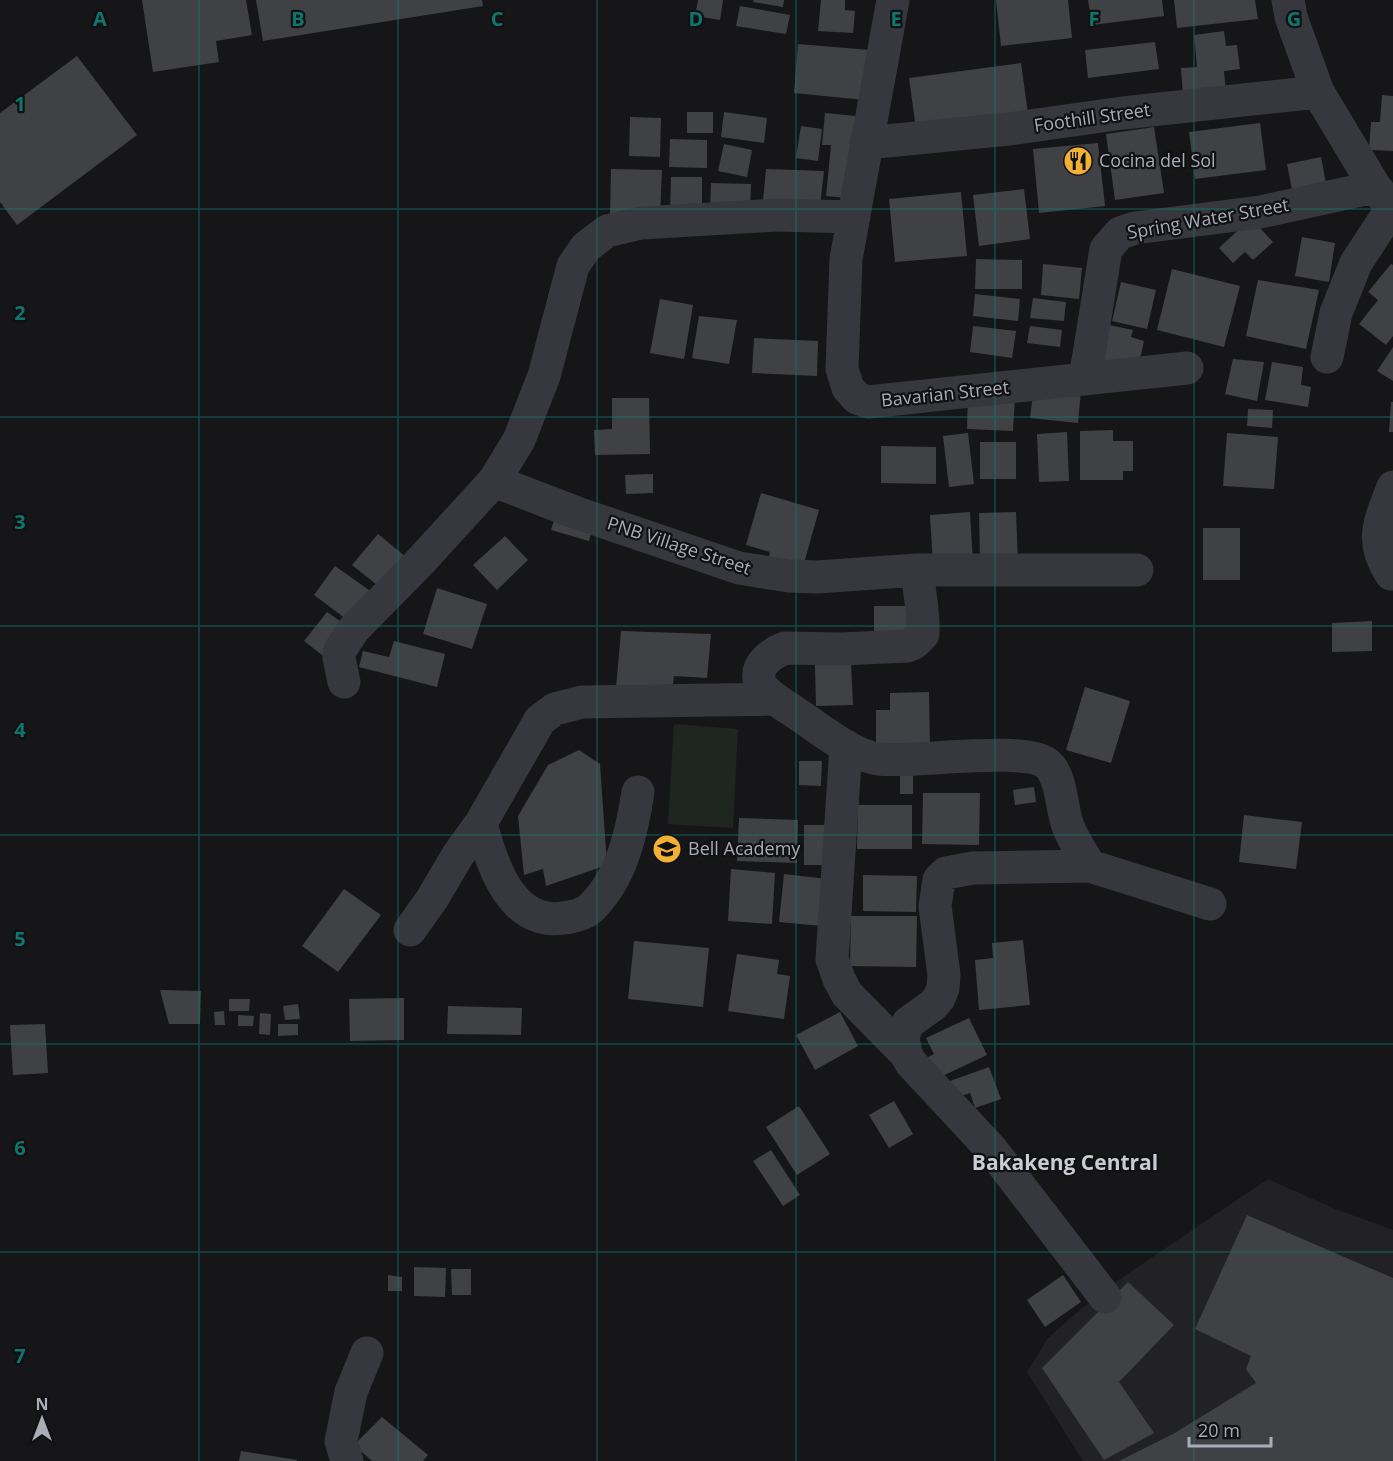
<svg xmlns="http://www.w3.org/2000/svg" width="1393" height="1461" font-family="'Open Sans',sans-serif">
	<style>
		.built { fill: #222225 }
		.green { fill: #1e261f }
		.building { fill: #404145 }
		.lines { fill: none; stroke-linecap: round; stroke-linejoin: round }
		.minor { stroke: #37383d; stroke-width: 33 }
		.grid { fill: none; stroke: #0f766e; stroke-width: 1.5; stroke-opacity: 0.55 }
		.labels { text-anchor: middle; stroke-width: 4.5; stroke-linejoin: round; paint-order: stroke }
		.street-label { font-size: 18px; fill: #a8adb8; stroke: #111113 }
		.poi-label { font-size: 18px; fill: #a8adb8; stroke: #111113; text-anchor: start }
		.quarter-label { font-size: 21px; font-weight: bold; fill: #c9ccd4; stroke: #111113 }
		.grid-label { font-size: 20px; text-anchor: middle; font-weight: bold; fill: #0f766e; stroke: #111113; stroke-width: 4.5; stroke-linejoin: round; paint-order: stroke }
	</style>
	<rect width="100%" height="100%" fill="#161618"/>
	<!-- built -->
	<path class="built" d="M1268 1179 1333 1208 1393 1230V1461H1083L1027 1372 1048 1338 1076 1313 1123 1277Z"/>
	<!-- green -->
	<path class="green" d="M674 724 738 729 733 828 668 824Z"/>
	<!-- building -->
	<path class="building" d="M142 0H246L252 35 216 41 219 62 153 72Z
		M256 0H482L483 6 263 41Z
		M698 0H723L720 20 695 16Z
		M754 0H784L783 7 753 2Z
		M821 0H845V10L855 11 853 33 818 31Z
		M996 0H1068L1072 38 1001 46Z
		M1088 0H1162L1164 16 1092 25Z
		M1174 0H1255L1258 19 1177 28Z
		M740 6 790 15 786 34 736 26Z
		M1224 31 1226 46 1237 45 1240 69 1224 71 1226 92 1183 96 1181 68 1197 67 1194 35Z
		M1155 42 1159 69 1088 78 1085 50Z
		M798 44 870 50 865 100 794 93Z
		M77 56 137 135 17 225 0 202V113Z
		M1021 63 1029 121 917 136 909 78Z
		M1382 95 1393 96V151L1369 150 1371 122H1380Z
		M687 112H713V133H687Z
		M724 112 767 118 764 143 721 137Z
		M825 113 867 117 847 198 826 196 831 145H822Z
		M630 117 661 118 660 157 629 156Z
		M1260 123 1266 170 1195 179 1189 132Z
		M801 126 822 129 818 161 796 158Z
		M1154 127 1164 193 1115 200 1106 134Z
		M670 139 707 140V168L669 167Z
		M1098 143 1105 206 1039 213 1033 149Z
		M724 144 752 150 747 177 718 171Z
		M1321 157 1327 189 1293 195 1287 164Z
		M611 169 662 170 660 217 610 216Z
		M766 169 824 171 820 206 762 211Z
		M671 177H702V219H670Z
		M711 183 751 184 750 214 710 213Z
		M1024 189 1030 239 979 246 973 195Z
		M961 192 967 256 895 262 889 199Z
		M1251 218 1273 242 1253 260 1245 252 1233 263 1219 248Z
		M1302 237 1335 243 1329 282 1295 276Z
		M976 259 1022 260V289H975Z
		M1043 264 1082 268 1079 299 1041 295Z
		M1391 264 1393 265V336L1386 345 1359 324 1378 300 1368 292Z
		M1172 269 1240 286 1224 347 1157 330Z
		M1258 280 1319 290 1306 349 1246 336Z
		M1121 282 1156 290 1147 329 1112 321Z
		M975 294 1020 299 1018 321 973 316Z
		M1033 298 1066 302 1064 321 1030 318Z
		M660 299 693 305 684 359 650 353Z
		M699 316 737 320 729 364 692 358Z
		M1109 325 1133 330 1131 337 1144 341 1138 369 1101 361Z
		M973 326 1016 331 1012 358 970 352Z
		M1030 326 1062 330 1060 347 1027 343Z
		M754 338 818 341 817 376 752 373Z
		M1393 347V381L1377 371Z
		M1233 359 1264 362 1257 401 1225 394Z
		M1272 362 1303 367 1301 385 1311 387 1308 407 1265 400Z
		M1034 386 1081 390 1078 423 1030 418Z
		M968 394 1015 397 1013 431 967 429Z
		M612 398H649L650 454 595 455 594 430 612 429Z
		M1391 402H1393V432H1389Z
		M1248 409 1273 410 1272 428 1247 426Z
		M1113 430V441H1133V471H1123V480H1080V431Z
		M1067 432 1069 481 1039 482 1037 434Z
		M968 433 974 484 949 487 943 436Z
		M1227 433 1278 437 1274 489 1223 486Z
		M980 442H1016V479H980Z
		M881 446 936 447V484L881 483Z
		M653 474V493L626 494 625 475Z
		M761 493 819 510 802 570 768 560 770 552 746 545Z
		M557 510 594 521 589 541 551 530Z
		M970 512 973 563 933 565 930 515Z
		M1016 512 1018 563 980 564 979 513Z
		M1203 528H1240V580H1203Z
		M378 534 412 562 387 593 352 565Z
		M505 536 528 560 497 590 473 565Z
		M335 566 376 595 354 625 314 595Z
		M437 588 487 604 472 649 423 634Z
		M874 606H908V644H874Z
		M327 612 350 628 326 658 304 641Z
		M1372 621V651L1332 652V623Z
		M621 631 711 634 707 678 674 676 672 693 616 688Z
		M394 641 445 654 437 687 359 667 363 651 389 657Z
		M851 663 853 705 816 706 815 665Z
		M1085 687 1130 701 1111 763 1066 750Z
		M929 692 930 750H876V710H890V693Z
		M579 750 600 764 607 865 546 886 543 869 524 875 518 816 548 765Z
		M799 761H822L821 786 799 785Z
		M900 769H913V794H900Z
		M1034 787 1036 802 1015 805 1013 790Z
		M923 793H980L979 845 922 844Z
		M858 805H912V849H857Z
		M1244 815 1302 822 1296 869 1239 862Z
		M739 818 798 820 797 863 737 861Z
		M804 825H829V865H804Z
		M731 869 775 873 772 924 728 921Z
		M784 874 827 879 822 926 779 922Z
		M863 875 917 876 916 912 863 911Z
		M344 889 381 915 338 972 302 946Z
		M851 916H917L916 967 850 966Z
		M1023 940 1030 1005 979 1010 975 960 993 958 992 943Z
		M634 941 709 948 703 1007 628 999Z
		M737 954 779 960 777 974 790 976 784 1019 728 1011Z
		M160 990 201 991 200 1024H169Z
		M404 998V1040L350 1041 349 999Z
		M229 999H250L249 1011H229Z
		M298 1004 300 1019 285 1020 283 1006Z
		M448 1006 522 1008 521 1035 447 1034Z
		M224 1011 225 1025H215L214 1012Z
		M840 1012 858 1046 815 1070 796 1035Z
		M260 1013 271 1014 270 1035 259 1034Z
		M238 1015 254 1016 253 1026H238Z
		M969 1018 987 1055 934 1080 924 1059 934 1054 926 1038Z
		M45 1024 48 1073 13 1075 10 1025Z
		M278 1024H298V1035L278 1036Z
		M989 1067 1001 1099 975 1108 970 1093 956 1098 950 1081Z
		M894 1101 913 1134 889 1148 869 1115Z
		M799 1106 830 1154 797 1175 766 1127Z
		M771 1150 800 1195 783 1206 753 1161Z
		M1247 1215 1393 1278V1461H1119L1173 1434 1256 1383 1246 1369 1251 1356 1195 1329Z
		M414 1267 446 1268 445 1297 414 1296Z
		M451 1269H471V1295H452Z
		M388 1275 402 1277V1291H388Z
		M1063 1275 1081 1302 1045 1327 1027 1300Z
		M1128 1282 1174 1325 1119 1382 1154 1433 1104 1460 1042 1368Z
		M382 1417 428 1455 423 1461H372L354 1445Z
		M241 1451 297 1460V1461H239Z"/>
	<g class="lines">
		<!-- minor -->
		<path class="minor" d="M893 0 846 259 842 369 848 388 857 398 868 402 1187 368
			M1288 0 1291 17 1318 92 1375 187 1393 209
			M866 143 1009 129 1123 113 1318 92
			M854 217 777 215 641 223 607 231 586 247 573 266 544 376 519 440 494 481 577 513 739 568 789 576 817 577 917 570C919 592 924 611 923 634L914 643 907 646 841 649 785 648C772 653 756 664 759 680 762 693 786 706 796 713 817 727 854 757 879 759 914 763 1022 746 1046 763 1062 774 1061 808 1068 826 1073 840 1082 853 1090 866
			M1327 357 1336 313 1356 263 1392 208
			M1085 379 1106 249 1120 233 1135 228 1260 212 1375 187
			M917 570H1137
			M1391 574C1369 541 1380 521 1393 487
			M344 682 339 658 340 650 354 629 418 564 494 481
			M846 746 832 959 839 979 847 994 906 1054 911 1063 992 1150 1105 1297
			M481 823C491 863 511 926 563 918 573 917 585 914 592 907 622 877 632 832 638 792
			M410 930 432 899 458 855 481 823 540 720 555 709 582 702 775 699
			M906 1054 903 1037 908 1023 933 1005 939 998 943 988 944 975 935 906 939 880 946 873 973 868 1090 866 1210 904
			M347 1461 341 1441 351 1392 367 1353"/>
	</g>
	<!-- grid -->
	<path class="grid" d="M199 0V1461M398 0V1461M597 0V1461M796 0V1461M995 0V1461M1194 0V1461M0 209H1393M0 417H1393M0 626H1393M0 835H1393M0 1044H1393M0 1252H1393"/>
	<!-- icons -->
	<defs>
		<g id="restaurant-disc" transform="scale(1.5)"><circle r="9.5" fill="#f2b134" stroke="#111113"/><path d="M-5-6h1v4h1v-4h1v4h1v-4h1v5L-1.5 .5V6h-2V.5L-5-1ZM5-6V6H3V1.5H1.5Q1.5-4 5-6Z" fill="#111"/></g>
		<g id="school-disc" transform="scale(1.5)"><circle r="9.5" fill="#f2b134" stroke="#111113"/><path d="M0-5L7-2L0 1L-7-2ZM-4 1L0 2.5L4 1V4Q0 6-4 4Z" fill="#111"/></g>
	</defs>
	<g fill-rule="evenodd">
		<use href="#restaurant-disc" x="1078" y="161"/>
		<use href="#school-disc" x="667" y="849"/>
	</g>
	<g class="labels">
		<!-- street labels -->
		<g class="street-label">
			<text transform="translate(1092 118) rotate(-8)" y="6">Foothill Street</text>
			<text transform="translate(1208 219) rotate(-10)" y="6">Spring Water Street</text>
			<text transform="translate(945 394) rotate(-6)" y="6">Bavarian Street</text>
			<text transform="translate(679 546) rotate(18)" y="6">PNB Village Street</text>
		</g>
		<!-- poi labels -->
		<g class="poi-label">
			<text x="1099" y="167">Cocina del Sol</text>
			<text x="688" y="855">Bell Academy</text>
		</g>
		<!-- quarter labels -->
		<g class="quarter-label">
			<text x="1065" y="1170">Bakakeng Central</text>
		</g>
	</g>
	<g class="grid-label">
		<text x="100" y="26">A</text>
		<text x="298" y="26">B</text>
		<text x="497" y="26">C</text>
		<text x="696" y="26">D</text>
		<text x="896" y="26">E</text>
		<text x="1094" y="26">F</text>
		<text x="1294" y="26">G</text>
		<text x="20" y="111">1</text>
		<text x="20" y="320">2</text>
		<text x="20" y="529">3</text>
		<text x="20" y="737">4</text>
		<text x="20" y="946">5</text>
		<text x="20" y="1155">6</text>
		<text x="20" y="1363">7</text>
	</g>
	<!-- north arrow -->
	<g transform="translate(42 1419)" stroke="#111113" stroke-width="4.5" paint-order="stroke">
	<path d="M0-4.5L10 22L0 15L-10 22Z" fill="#a8adb8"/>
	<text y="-9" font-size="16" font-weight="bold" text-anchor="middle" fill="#a8adb8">N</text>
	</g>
	<!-- scale -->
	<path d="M1189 1437v9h82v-9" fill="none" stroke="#a8adb8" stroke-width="3"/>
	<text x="1198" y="1437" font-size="18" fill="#a8adb8" stroke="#111113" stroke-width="4.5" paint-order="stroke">20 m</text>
</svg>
